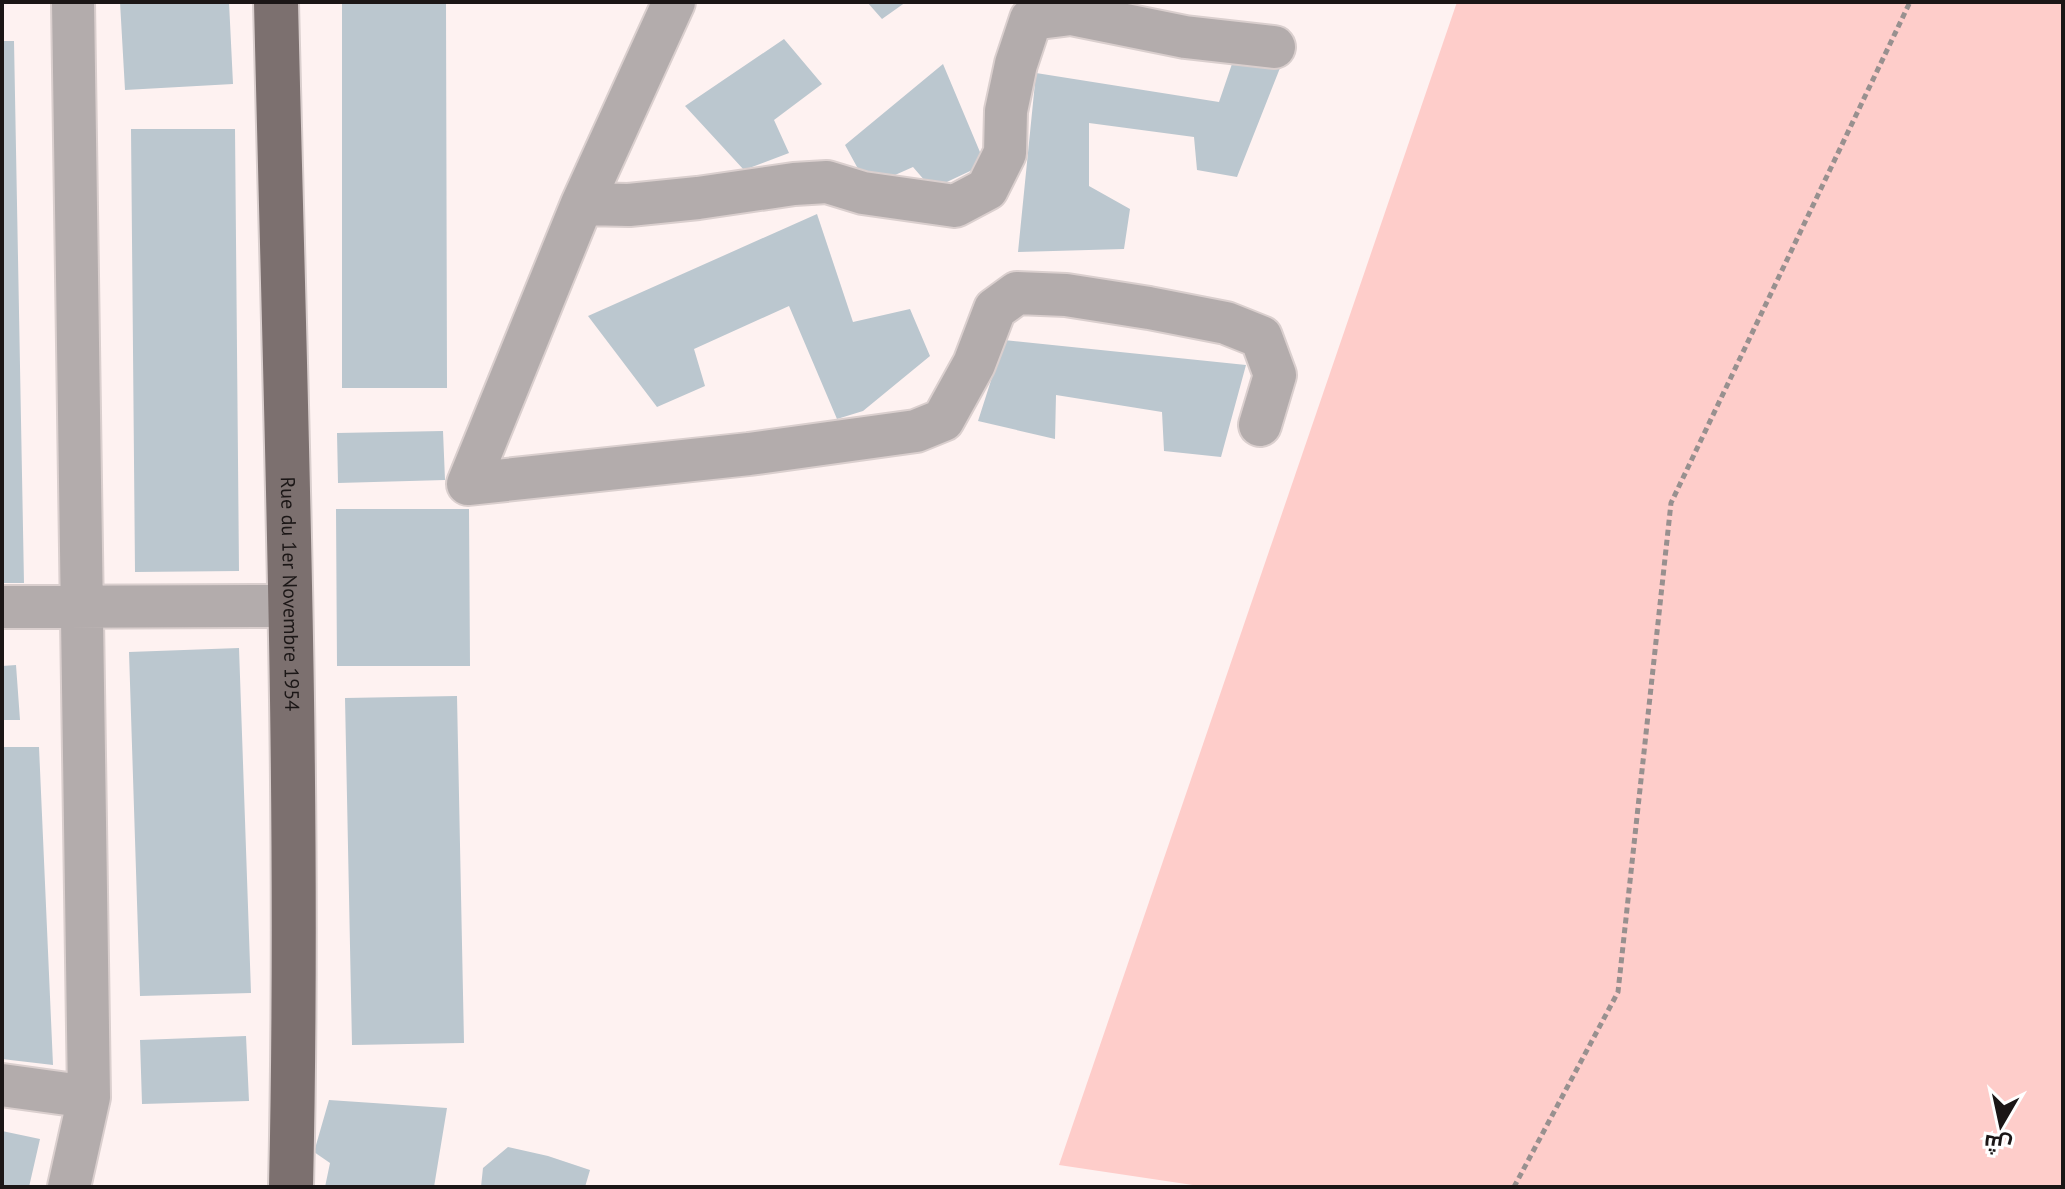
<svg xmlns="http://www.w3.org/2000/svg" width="2065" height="1189" font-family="'PT Sans',Cairo,sans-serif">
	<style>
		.green { fill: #fecdca }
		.building { fill: #bbc7cf }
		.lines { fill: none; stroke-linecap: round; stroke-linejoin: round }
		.minor-casing { stroke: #dacfce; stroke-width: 46 }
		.major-casing { stroke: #dacfce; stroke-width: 48 }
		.path { stroke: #98908f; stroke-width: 5; stroke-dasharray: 6 4; stroke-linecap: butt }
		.minor { stroke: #b3acac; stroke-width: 42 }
		.major { stroke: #7c706f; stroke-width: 44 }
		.labels { text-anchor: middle; stroke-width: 7; stroke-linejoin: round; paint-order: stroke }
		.street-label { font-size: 20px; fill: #1b1616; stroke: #fff }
	</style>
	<rect width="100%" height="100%" fill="#fef2f1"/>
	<!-- green -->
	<path class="green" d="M1457 2H2063V1187H1206L1059 1165Z"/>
	<!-- building -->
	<path class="building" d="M120 2H229L233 84 125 90Z
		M342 2H446L447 388H342Z
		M867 2H906L882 19Z
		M784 39 822 84 774 120 789 153 744 170 685 106Z
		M2 41H14L24 583H2Z
		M1234 58 1280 68 1237 177 1197 170 1194 137 1089 123V186L1130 209 1124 249 1018 252 1036 73 1219 102Z
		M943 64 985 164 932 189 913 167 868 187 845 145Z
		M131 129H235L239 571 135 572Z
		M817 214 853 322 910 309 930 356 863 411 837 419 789 306 694 349 705 386 657 407 588 316Z
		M1004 340 1246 365 1221 457 1164 451 1162 412 1056 395 1055 439 978 421Z
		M443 431 445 480 338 483 337 433Z
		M336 509H469L470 666H337Z
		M239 648 251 993 140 996 129 652Z
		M16 665 20 720H2V666Z
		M457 696 464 1043 352 1045 345 698Z
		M2 747H39L53 1065 2 1059Z
		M246 1036 249 1101 142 1104 140 1040Z
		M329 1100 447 1108 434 1187H325L330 1163 314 1152Z
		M2 1131 40 1139 29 1187H2Z
		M508 1147 548 1156 590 1170 585 1187H481L483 1168Z"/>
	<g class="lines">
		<!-- minor casing -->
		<g class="minor-casing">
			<path id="minor" d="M674 2 582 204 468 484 749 454 916 431 943 420 974 364 995 309 1017 293 1066 295 1149 308 1226 323 1261 337 1275 375 1260 425
				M582 204 629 205 698 198 794 184 827 182 863 193 955 206 987 189 1005 153 1006 111 1016 64 1031 19 1071 14 1185 37 1274 47
				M2 607 289 606
				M2 1085 89 1097
				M69 1187 89 1097 73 2"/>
		</g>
		<!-- major casing -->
		<g class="major-casing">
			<g id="major">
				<path id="s1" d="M276 2C285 397 300 792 291 1187"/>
			</g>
		</g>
		<!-- path -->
		<path class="path" d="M1514 1187 1618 992 1671 503 1910 2"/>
		<!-- minor -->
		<use href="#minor" class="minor"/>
		<!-- major -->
		<use href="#major" class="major"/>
	</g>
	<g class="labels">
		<!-- street labels -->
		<g class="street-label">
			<text dy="7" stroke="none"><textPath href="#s1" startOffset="592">Rue du 1er Novembre 1954</textPath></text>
		</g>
	</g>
	<!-- border -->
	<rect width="2065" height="1189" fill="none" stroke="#1b1616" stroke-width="8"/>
	<!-- north arrow -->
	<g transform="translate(2001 1125) rotate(189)" stroke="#ffffff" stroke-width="6" paint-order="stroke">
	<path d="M0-6L14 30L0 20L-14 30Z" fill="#1b1616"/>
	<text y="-12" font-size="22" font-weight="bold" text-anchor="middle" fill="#1b1616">ش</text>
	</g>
</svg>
